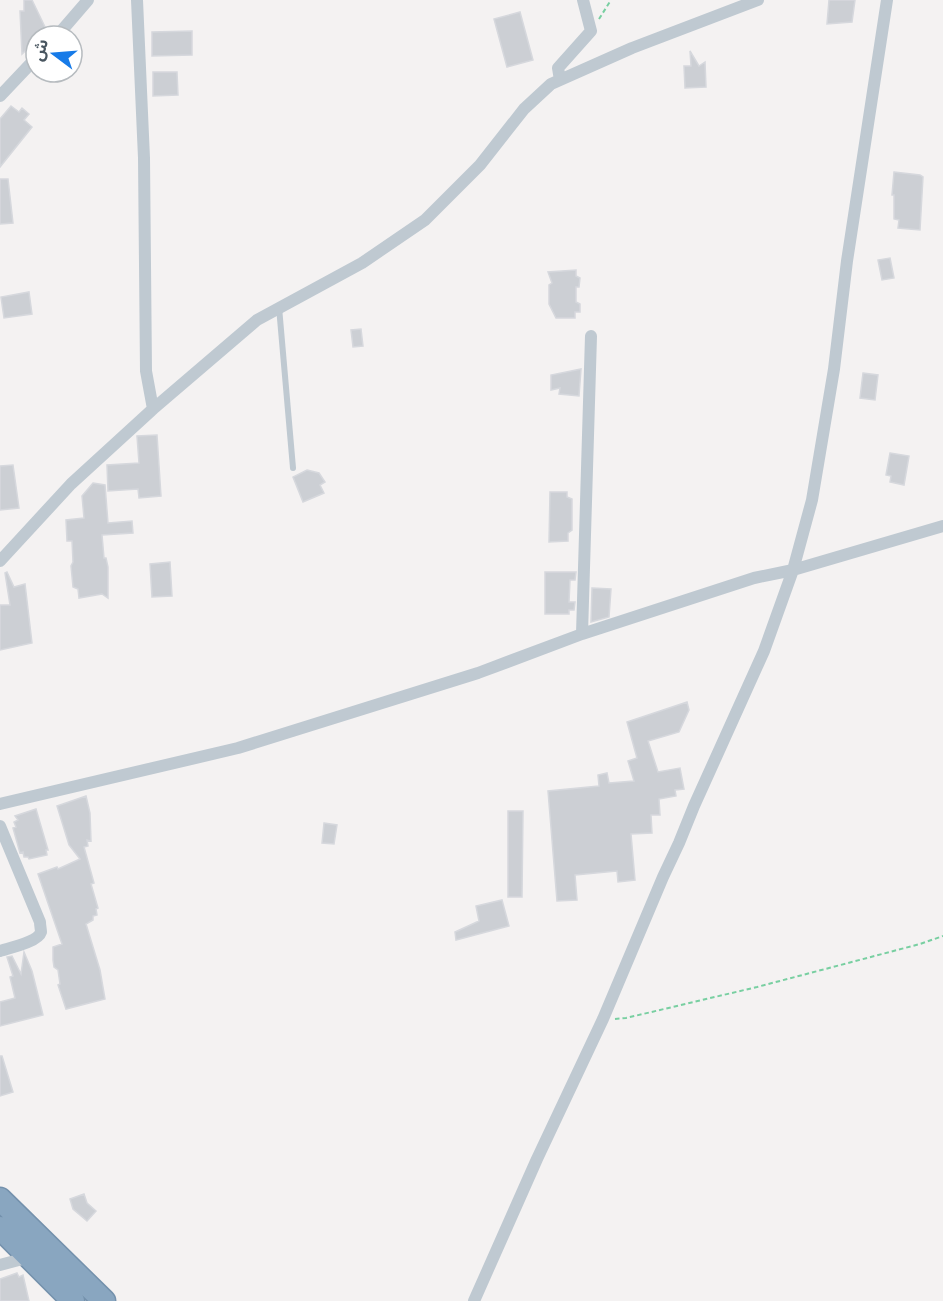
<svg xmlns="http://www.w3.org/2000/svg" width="943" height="1301" font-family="Raleway,'Noto Sans Arabic',sans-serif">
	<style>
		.building { fill: #cccfd4; stroke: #d6d8dd; stroke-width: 1.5 }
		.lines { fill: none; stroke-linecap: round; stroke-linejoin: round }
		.highway-casing { stroke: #7491ac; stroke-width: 25 }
		.path { stroke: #78cfa1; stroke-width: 2; stroke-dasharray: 4.5 3; stroke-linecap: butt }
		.lane { stroke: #bfc9d1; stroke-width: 6 }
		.street { stroke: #bfc9d1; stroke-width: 12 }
		.highway { stroke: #89a6c0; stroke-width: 22 }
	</style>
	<rect width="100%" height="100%" fill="#f4f2f2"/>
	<!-- building -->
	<path class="building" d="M24 0H32L47 31 42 36H36V41L22 54 20 11H24Z
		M829 0H855L852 22 827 24Z
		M520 12 533 60 507 67 494 19Z
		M192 31V55L152 56V32Z
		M690 51 699 66 705 62 706 87 685 88 684 66H691Z
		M153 72H177L178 95 153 96Z
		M11 106 19 112 22 108 29 114 24 120 32 127 0 167V119Z
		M894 172 920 175 923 177 920 230 898 228 899 220 894 219V195H892Z
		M0 179H8L13 223 0 224Z
		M890 258 894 278 882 280 878 260Z
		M576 270V276L580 278 579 287H576V302L580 304V312H575V318H556L549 304V285L552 283 548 272Z
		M29 292 32 314 4 318 1 297Z
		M361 329 363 346 353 347 351 330Z
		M581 369 579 396 559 394 560 388 551 390V375Z
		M863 373 878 375 875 400 860 398Z
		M157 435 161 496 139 498 138 489 108 491 107 465 139 463 137 436Z
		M890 453 909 456 904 485 890 482 891 476 886 475Z
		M13 465 19 508 0 510V466Z
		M307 470 319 473 325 482 320 485 324 493 303 502 293 477Z
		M93 483 105 485 108 523 132 521 133 533 102 535 104 558H106L108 567V598L102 594 79 598 78 589 73 587 71 566 73 562 72 541H67L66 520 84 518 82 496Z
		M550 492H567V497L572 499V530L568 533V541L549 542Z
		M170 562 172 596 152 597 150 564Z
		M7 572 14 587 25 584 32 643 0 650V605H10L5 573Z
		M545 572H576L575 580H570L569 602H575L574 610H569V614H545Z
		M592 588 611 589 609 617 591 622Z
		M687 702 689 710 679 732 648 741 658 772 680 768 684 789 675 790 676 796 659 799 660 815H651L652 833 631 834 635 880 618 882 617 871 575 875 577 900 557 901 548 791 599 786 598 775 607 773 609 783 634 781 628 761 637 758 627 722Z
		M86 796 90 813 91 841 87 840 88 846 84 847 94 883 91 884 98 908 96 909 97 915 93 916V920L86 924 100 970 105 999 66 1009 58 985 60 984 58 970 54 967 53 960V947L62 944 38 874 57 867 58 869 80 859 69 845 57 806Z
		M36 809 48 850H46L47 855 29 859 28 857H24L23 852 20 853 13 828 16 827 14 822 18 820 15 816Z
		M508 811H523L522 897H508Z
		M324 823 337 825 334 844 322 843Z
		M502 900 509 926 456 940 455 932 479 921 476 906Z
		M24 952 32 971 43 1015 0 1026V1002L15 998 10 977 13 976 7 957 12 956 21 974Z
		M0 1056H2L13 1092 0 1096Z
		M84 1194 87 1203 96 1211 87 1221 73 1209 70 1199Z
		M17 1273 19 1277 23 1275 29 1301H0V1279Z"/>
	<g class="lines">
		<!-- highway casing -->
		<g class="highway-casing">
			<path id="highway" d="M0 1199 104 1301
				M0 1228 73 1301"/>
		</g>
		<!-- path -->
		<path class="path" d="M599 19 611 0
			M615 1019 626 1018 757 987 920 944 943 936"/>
		<!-- lane -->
		<path class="lane" d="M279 307 293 468"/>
		<!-- street -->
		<path class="street" d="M137 0 144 158 146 371 153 409
			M57 36 88 0
			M560 80 558 68 591 31 583 0
			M0 96 36 58
			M0 561 71 484 153 409 257 320 362 263 425 220 480 165 524 109 551 84 632 48 758 0
			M582 634 591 336
			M0 804 238 748 478 673 582 634 754 578 793 570 943 526
			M0 826 40 922C40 925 41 930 41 932 38 942 9 948 0 951
			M0 1265 30 1257
			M474 1301 537 1159 603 1019 663 877 679 843 694 806 764 651 793 570 812 500 834 369 847 261 887 0"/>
		<!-- highway -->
		<use href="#highway" class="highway"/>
	</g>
	<!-- north arrow -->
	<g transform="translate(54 54) rotate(286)"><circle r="28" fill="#ffffff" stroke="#b6bbbf" stroke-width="1.5"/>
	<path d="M0-4.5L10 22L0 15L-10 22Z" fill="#177be8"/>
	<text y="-9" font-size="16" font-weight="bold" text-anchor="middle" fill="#495660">ش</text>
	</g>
</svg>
